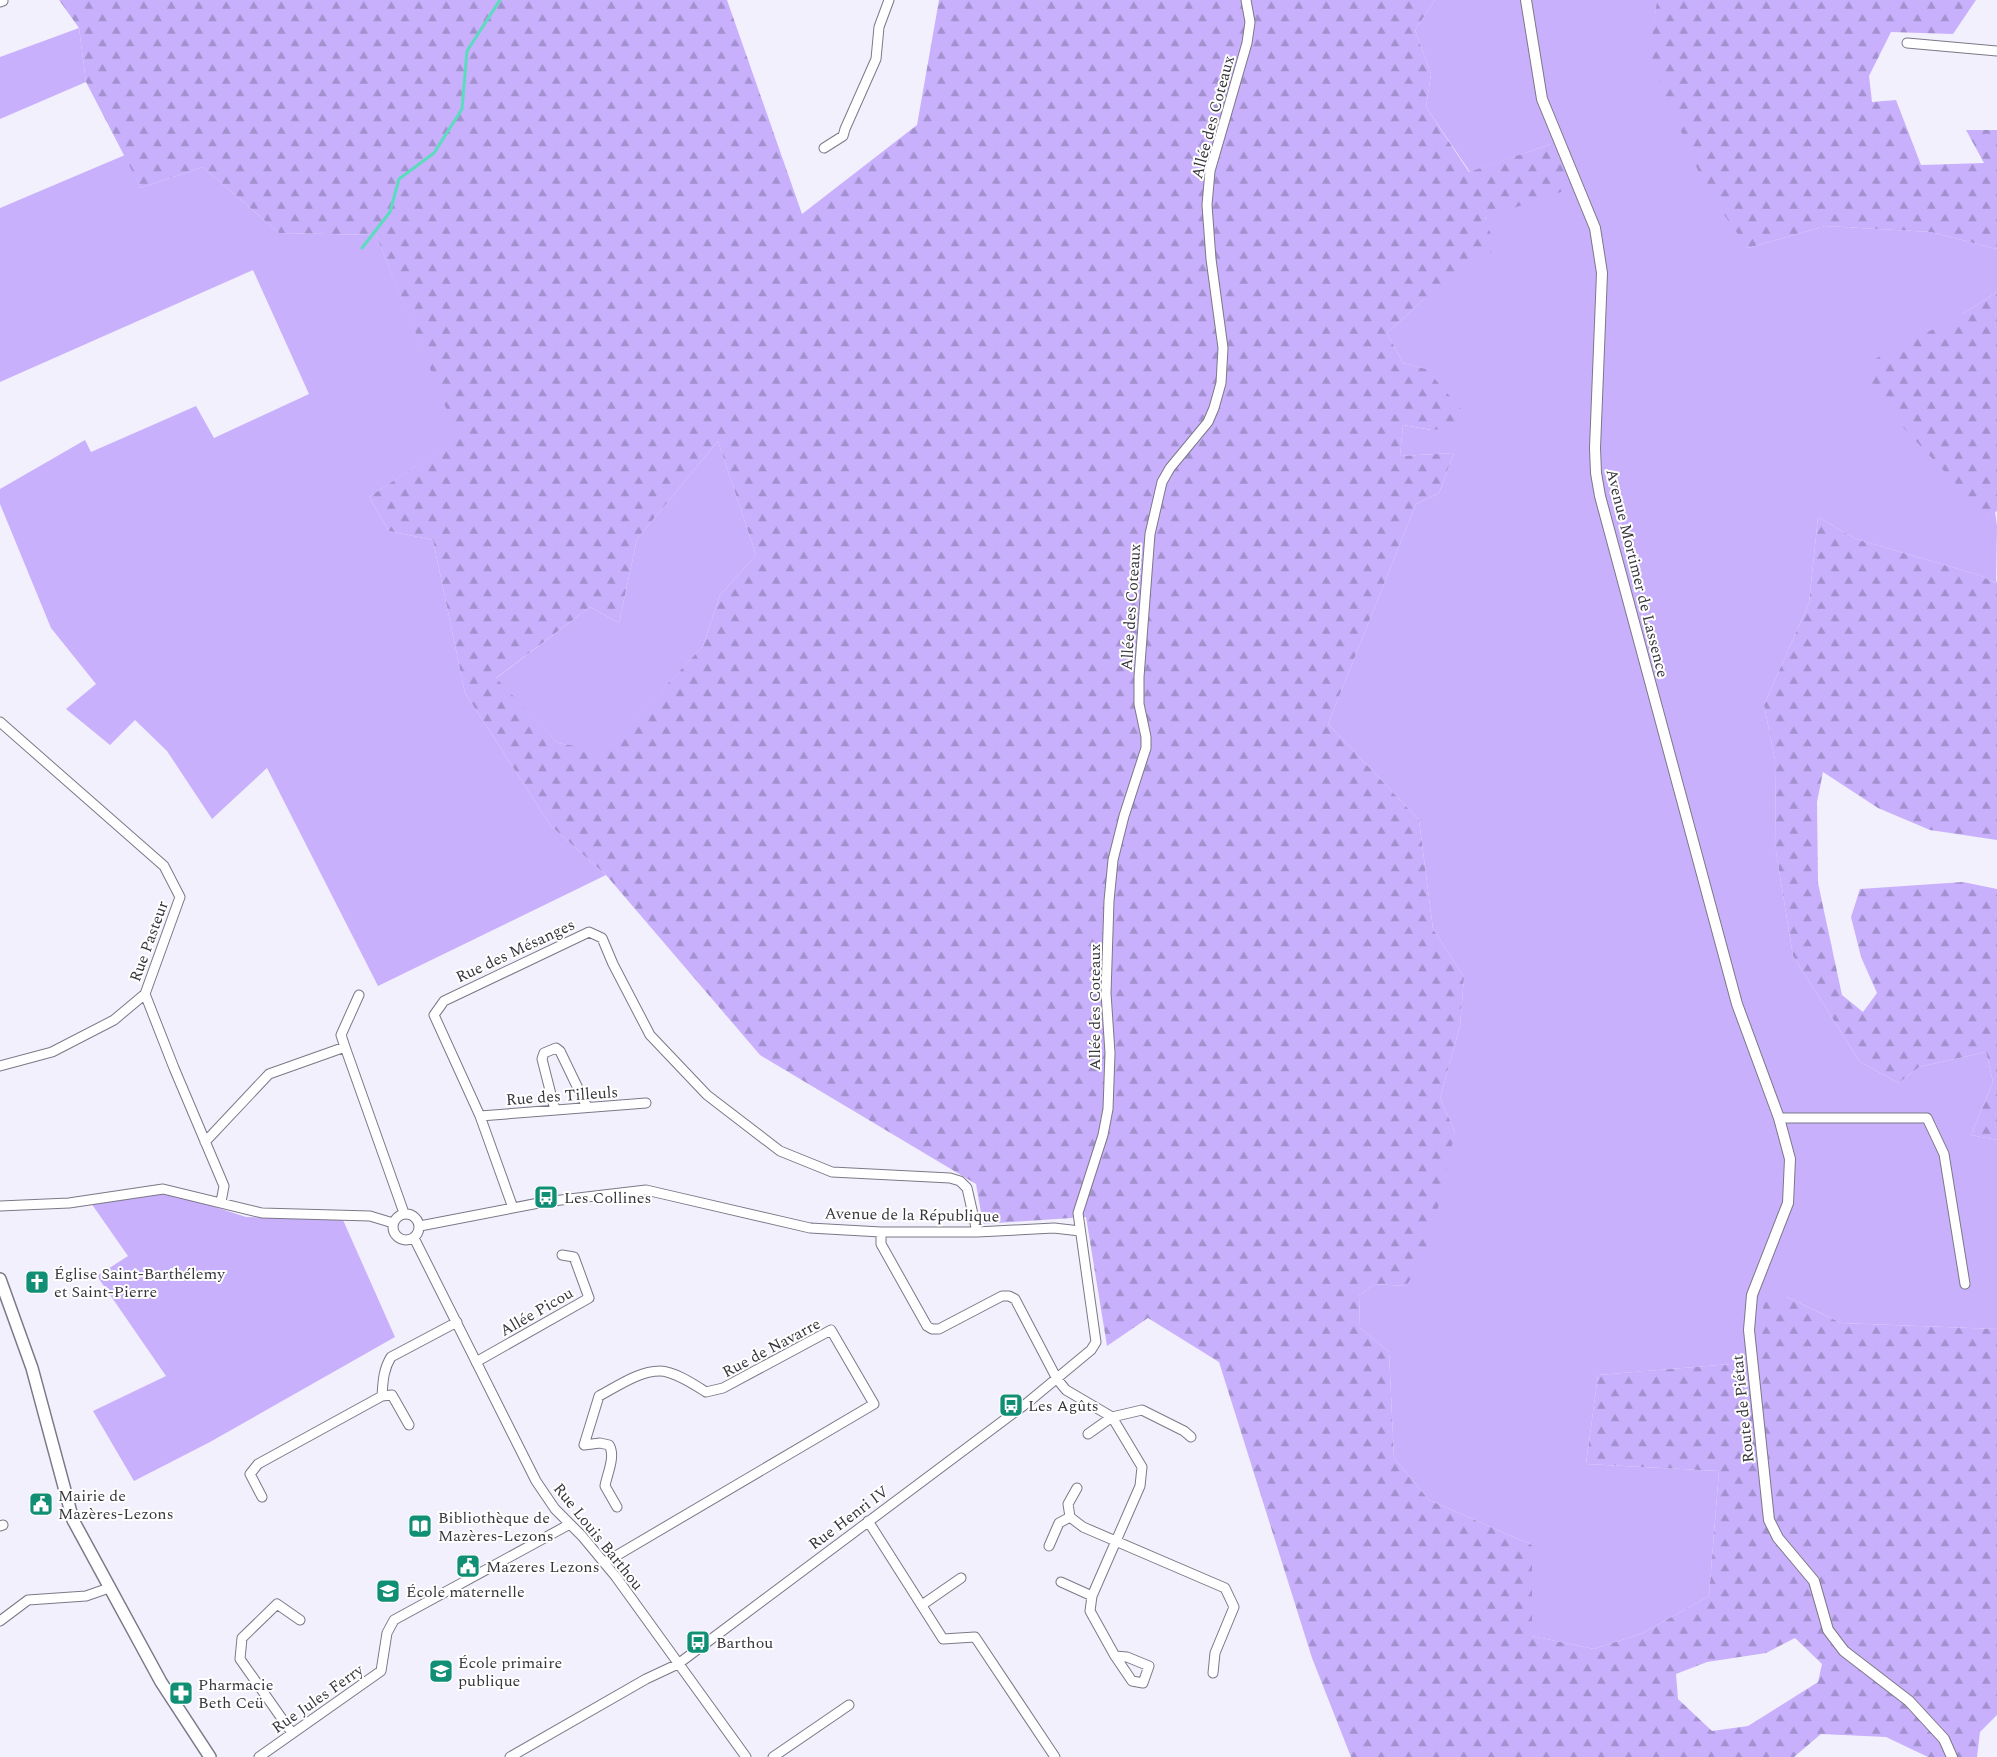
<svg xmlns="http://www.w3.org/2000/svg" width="1997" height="1757" font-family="Spectral,serif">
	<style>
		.green { fill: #c8b0fd }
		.forest { fill: url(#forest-firs); fill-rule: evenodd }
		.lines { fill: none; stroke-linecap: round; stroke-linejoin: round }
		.stream { stroke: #5addbc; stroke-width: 3 }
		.minor-casing { stroke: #7c7887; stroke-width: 11 }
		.tertiary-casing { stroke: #7c7887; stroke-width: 12 }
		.secondary-casing { stroke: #7c7887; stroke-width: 14 }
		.minor { stroke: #fff; stroke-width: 9 }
		.tertiary { stroke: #fff; stroke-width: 10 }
		.secondary { stroke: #fff; stroke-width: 11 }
		.labels { text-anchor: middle; stroke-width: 4; stroke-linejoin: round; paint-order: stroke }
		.street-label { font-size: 16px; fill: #38363d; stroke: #fff }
		.poi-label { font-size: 16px; fill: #38363d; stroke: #fff; text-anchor: start }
	</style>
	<defs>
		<pattern id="forest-firs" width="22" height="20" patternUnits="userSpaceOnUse" patternTransform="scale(1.25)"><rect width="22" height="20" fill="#c8b0fd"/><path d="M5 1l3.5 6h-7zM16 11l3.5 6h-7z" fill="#a390ce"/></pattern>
	</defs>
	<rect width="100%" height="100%" fill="#f3f0fd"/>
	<!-- green -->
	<path class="green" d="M1435 0H1657L1650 58 1748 248 1825 226 1931 232 1997 249V292L1963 314 1987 517 1995 511 1997 526 1996 583 1979 575 1856 539 1818 517 1809 603 1764 705 1775 760 1776 852 1793 956 1860 1062 1899 1083 1919 1067 1986 1052 1993 1082 1971 1135 1997 1140V1329L1841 1323 1787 1297 1754 1333 1743 1363 1598 1375 1586 1464 1719 1471 1709 1596 1643 1633 1594 1649 1532 1636V1545L1429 1500 1394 1458 1389 1352 1360 1328 1359 1296 1374 1284 1406 1286 1455 1132 1440 1098 1460 1026 1464 977 1433 929 1419 820 1328 724 1416 504 1439 493 1454 453 1400 456 1403 425 1431 430 1426 369 1403 363 1387 333 1423 300 1485 219 1551 144 1470 172 1426 107 1431 74 1415 30Z
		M79 28 86 82 0 119V57Z
		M125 155 141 188 203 167 279 233 376 235 459 438 369 497 389 531 433 540 465 693 551 826 606 875 378 986 267 768 212 819 167 751 135 720 110 745 66 709 96 684 51 628 0 504V489L85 440 91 452 196 406 214 438 309 394 253 270 0 382V208Z
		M718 441 756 555 720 595 703 646 605 752 558 743 495 679 590 607 619 623 637 539Z
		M162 1190 246 1217 343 1220 395 1337 210 1442 134 1481 93 1411 166 1376 97 1276 128 1256 91 1203Z"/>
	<!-- forest -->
	<path class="forest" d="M59 0H727L802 214 917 125 939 0H1435L1415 30 1431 74 1426 107 1469 172 1551 144 1572 188 1485 218 1496 249 1423 300 1387 333 1403 363 1426 369 1462 410 1459 426 1432 430 1403 425 1400 456 1454 453 1439 493 1416 504 1328 724 1419 820 1433 929 1464 977 1460 1026 1440 1098 1455 1132 1428 1252 1406 1286 1374 1284 1359 1296 1360 1328 1389 1352 1394 1458 1429 1500 1532 1545V1636L1594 1649 1643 1633 1709 1596 1719 1471 1586 1464 1598 1375 1743 1363 1765 1302 1787 1297 1841 1323 1997 1329V1715L1980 1732 1977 1757H1928L1886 1737 1821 1734 1794 1757H1351L1312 1658 1219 1362 1148 1318 1107 1346 1086 1217 983 1224 976 1184 760 1055 606 875 551 826 465 693 433 540 389 531 369 497 458 438 376 235 279 233 203 167 141 188 86 82 79 28ZM718 441 756 555 720 595 703 646 605 751 558 743 496 678 590 607 619 623 637 539ZM1795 1638 1822 1664 1818 1682 1748 1726 1712 1731 1678 1699 1676 1674 1707 1662 1766 1653Z
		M1657 0H1976L1953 34 1891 32 1869 76 1872 102 1896 100 1921 165 1984 163 1966 130H1997V249L1931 232 1825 226 1748 248 1707 191 1649 58Z
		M1997 292V511L1987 517 1871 393 1875 359 1963 314Z
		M1818 517 1856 539 1979 575 1996 583 1997 580V840L1930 830 1878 808 1823 772 1817 802 1818 883 1842 995 1863 1012 1877 993 1861 957 1851 917 1860 889 1963 882 1997 889V1140L1971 1135 1993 1082 1986 1052 1919 1067 1899 1083 1860 1062 1793 956 1776 852 1775 760 1764 705 1809 603Z"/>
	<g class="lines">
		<!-- stream -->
		<path class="stream" d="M362 248 390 212 399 179 434 153 462 109 467 51 500 0"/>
		<!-- minor casing -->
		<g class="minor-casing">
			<path id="minor" d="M0 2 3 1
				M1907 43 1997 51
				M824 148 843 136 845 129 876 59 879 27 889 0
				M0 722 164 866 180 897 145 994 174 1068 224 1186 221 1202
				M345 1047 341 1035 359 995
				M0 1066 52 1052 114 1020 145 994
				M555 1110 542 1059 544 1053 556 1048 560 1051 587 1107
				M480 1116 646 1103
				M1779 1118H1927L1944 1154 1965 1284
				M205 1142 269 1074 345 1047 404 1213
				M0 1206 69 1203 163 1189 262 1213 370 1216 393 1223
				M513 1208 480 1116 434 1015 444 1001 589 932 602 938 613 964 650 1035 707 1095 780 1151 832 1172 950 1178 960 1181 967 1188 977 1232
				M393 1227a13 13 0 1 1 26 0a13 13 0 1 1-26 0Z
				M420 1226 544 1202 646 1190 810 1228 881 1232H977L1054 1228 1080 1231
				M881 1232V1244L927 1326 932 1329H939L1002 1296H1009L1015 1299 1057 1379 1066 1390 1112 1417 1142 1467 1140 1486 1092 1596 1090 1611 1115 1656 1132 1681 1143 1683 1149 1666 1127 1657 1115 1656
				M414 1238 536 1481 555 1509 582 1536 616 1577 746 1757
				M476 1362 589 1298 574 1257 562 1255
				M382 1396 392 1395 409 1425
				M1088 1434 1112 1417 1142 1410 1184 1431 1191 1437
				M1077 1488 1068 1504 1070 1517 1083 1527 1225 1588 1234 1607 1215 1653 1213 1673
				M262 1497 250 1474 258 1464 382 1396C383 1382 383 1370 391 1357L457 1322
				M868 1521 943 1639 975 1637 1055 1757
				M0 1526 3 1525
				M1049 1546 1059 1523 1070 1517
				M604 1563 874 1404 831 1330 723 1388 706 1392C695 1385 674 1371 660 1371 639 1371 618 1386 599 1396L584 1445 600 1443 609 1445C616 1456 607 1474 605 1486L617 1507
				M1061 1582 1092 1596
				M922 1605 961 1578
				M0 1621 28 1600 86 1596 109 1588
				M292 1733 240 1659 242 1638 277 1604 300 1620
				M259 1757 381 1671 387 1633 394 1620 570 1524
				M510 1757 646 1679 678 1664 1027 1403 1091 1350 1096 1342 1078 1213 1103 1135 1108 1109 1110 1053 1106 993 1109 901 1113 860 1124 816 1146 748V737L1139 704V677L1150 534 1162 482 1170 468 1208 422 1214 408 1221 383 1223 348 1211 259 1207 205 1210 171 1247 43 1250 22 1246 0
				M773 1757 849 1705"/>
		</g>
		<!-- tertiary casing -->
		<g class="tertiary-casing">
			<path id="tertiary" d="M1526 0 1542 99 1595 228 1602 273 1595 448 1596 473 1600 496 1737 1004 1779 1118 1790 1159 1788 1203 1752 1295 1749 1330 1769 1520 1778 1538 1814 1581 1828 1630 1844 1651 1909 1701 1944 1739 1952 1757"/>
		</g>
		<!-- secondary casing -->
		<g class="secondary-casing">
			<path id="secondary" d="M0 1279 32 1368 73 1520 161 1682 210 1757"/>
		</g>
		<!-- minor -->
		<use href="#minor" class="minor"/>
		<!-- tertiary -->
		<use href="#tertiary" class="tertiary"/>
		<!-- secondary -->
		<use href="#secondary" class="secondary"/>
	</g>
	<!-- icons -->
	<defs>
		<g id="bus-square" transform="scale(1.25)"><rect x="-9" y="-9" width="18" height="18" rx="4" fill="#108f75" stroke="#fff"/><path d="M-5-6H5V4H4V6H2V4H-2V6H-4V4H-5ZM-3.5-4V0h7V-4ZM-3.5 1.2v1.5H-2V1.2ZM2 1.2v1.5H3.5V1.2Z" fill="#fff"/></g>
		<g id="church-square" transform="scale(1.25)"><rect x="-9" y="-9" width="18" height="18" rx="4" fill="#108f75" stroke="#fff"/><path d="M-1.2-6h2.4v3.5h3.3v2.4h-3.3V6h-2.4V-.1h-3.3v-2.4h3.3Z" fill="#fff"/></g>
		<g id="civic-square" transform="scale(1.25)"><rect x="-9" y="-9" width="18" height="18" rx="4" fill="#108f75" stroke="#fff"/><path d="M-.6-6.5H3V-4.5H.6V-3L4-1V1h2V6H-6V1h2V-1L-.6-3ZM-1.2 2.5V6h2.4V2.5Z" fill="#fff"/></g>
		<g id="library-square" transform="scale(1.25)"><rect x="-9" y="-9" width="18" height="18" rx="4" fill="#108f75" stroke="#fff"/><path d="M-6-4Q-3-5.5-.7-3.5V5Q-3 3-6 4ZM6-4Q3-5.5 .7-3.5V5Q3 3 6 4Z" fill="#fff"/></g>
		<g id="school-square" transform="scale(1.25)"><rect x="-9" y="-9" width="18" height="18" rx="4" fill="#108f75" stroke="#fff"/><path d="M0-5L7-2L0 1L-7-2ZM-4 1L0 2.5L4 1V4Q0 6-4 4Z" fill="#fff"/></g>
		<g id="pharmacy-square" transform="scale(1.25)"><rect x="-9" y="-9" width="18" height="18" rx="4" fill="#108f75" stroke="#fff"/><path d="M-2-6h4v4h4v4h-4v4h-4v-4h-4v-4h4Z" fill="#fff"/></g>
	</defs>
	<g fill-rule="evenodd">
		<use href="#bus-square" x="546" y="1197"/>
		<use href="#church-square" x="37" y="1282"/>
		<use href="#bus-square" x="1011" y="1405"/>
		<use href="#civic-square" x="41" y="1504"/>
		<use href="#library-square" x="420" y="1526"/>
		<use href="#civic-square" x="468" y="1566"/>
		<use href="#school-square" x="388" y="1591"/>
		<use href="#bus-square" x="698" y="1642"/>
		<use href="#school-square" x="441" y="1671"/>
		<use href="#pharmacy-square" x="181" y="1693"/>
	</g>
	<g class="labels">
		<!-- street labels -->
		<g class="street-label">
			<text transform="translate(1212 117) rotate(-75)" y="6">Allée des Coteaux</text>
			<text transform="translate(1638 573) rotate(76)" y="6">Avenue Mortimer de Lassence</text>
			<text transform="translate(1130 607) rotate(-86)" y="6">Allée des Coteaux</text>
			<text transform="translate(148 941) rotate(-70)" y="6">Rue Pasteur</text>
			<text transform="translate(515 950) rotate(-25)" y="6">Rue des Mésanges</text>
			<text transform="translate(1094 1007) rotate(-90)" y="6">Allée des Coteaux</text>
			<text transform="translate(562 1095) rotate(-4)" y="6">Rue des Tilleuls</text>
			<text transform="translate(912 1214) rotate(1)" y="6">Avenue de la République</text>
			<text transform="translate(536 1311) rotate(-30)" y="6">Allée Picou</text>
			<text transform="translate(771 1347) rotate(-28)" y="6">Rue de Navarre</text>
			<text transform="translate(1742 1409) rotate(-96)" y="6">Route de Piétat</text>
			<text transform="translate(848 1517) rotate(-37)" y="6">Rue Henri IV</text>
			<text transform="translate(599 1536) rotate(51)" y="6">Rue Louis Barthou</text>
			<text transform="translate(317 1698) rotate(-35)" y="6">Rue Jules Ferry</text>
		</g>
		<!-- poi labels -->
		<g class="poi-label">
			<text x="564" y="1203">Les Collines</text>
			<text x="54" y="1279">Église Saint-Barthélemy<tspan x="54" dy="18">et Saint-Pierre</tspan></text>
			<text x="1028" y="1411">Les Agûts</text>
			<text x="58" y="1501">Mairie de<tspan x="58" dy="18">Mazères-Lezons</tspan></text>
			<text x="438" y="1523">Bibliothèque de<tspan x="438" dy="18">Mazères-Lezons</tspan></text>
			<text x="486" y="1572">Mazeres Lezons</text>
			<text x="406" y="1597">École maternelle</text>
			<text x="716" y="1648">Barthou</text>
			<text x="458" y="1668">École primaire<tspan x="458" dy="18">publique</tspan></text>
			<text x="198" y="1690">Pharmacie<tspan x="198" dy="18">Beth Ceü</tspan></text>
		</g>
	</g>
</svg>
